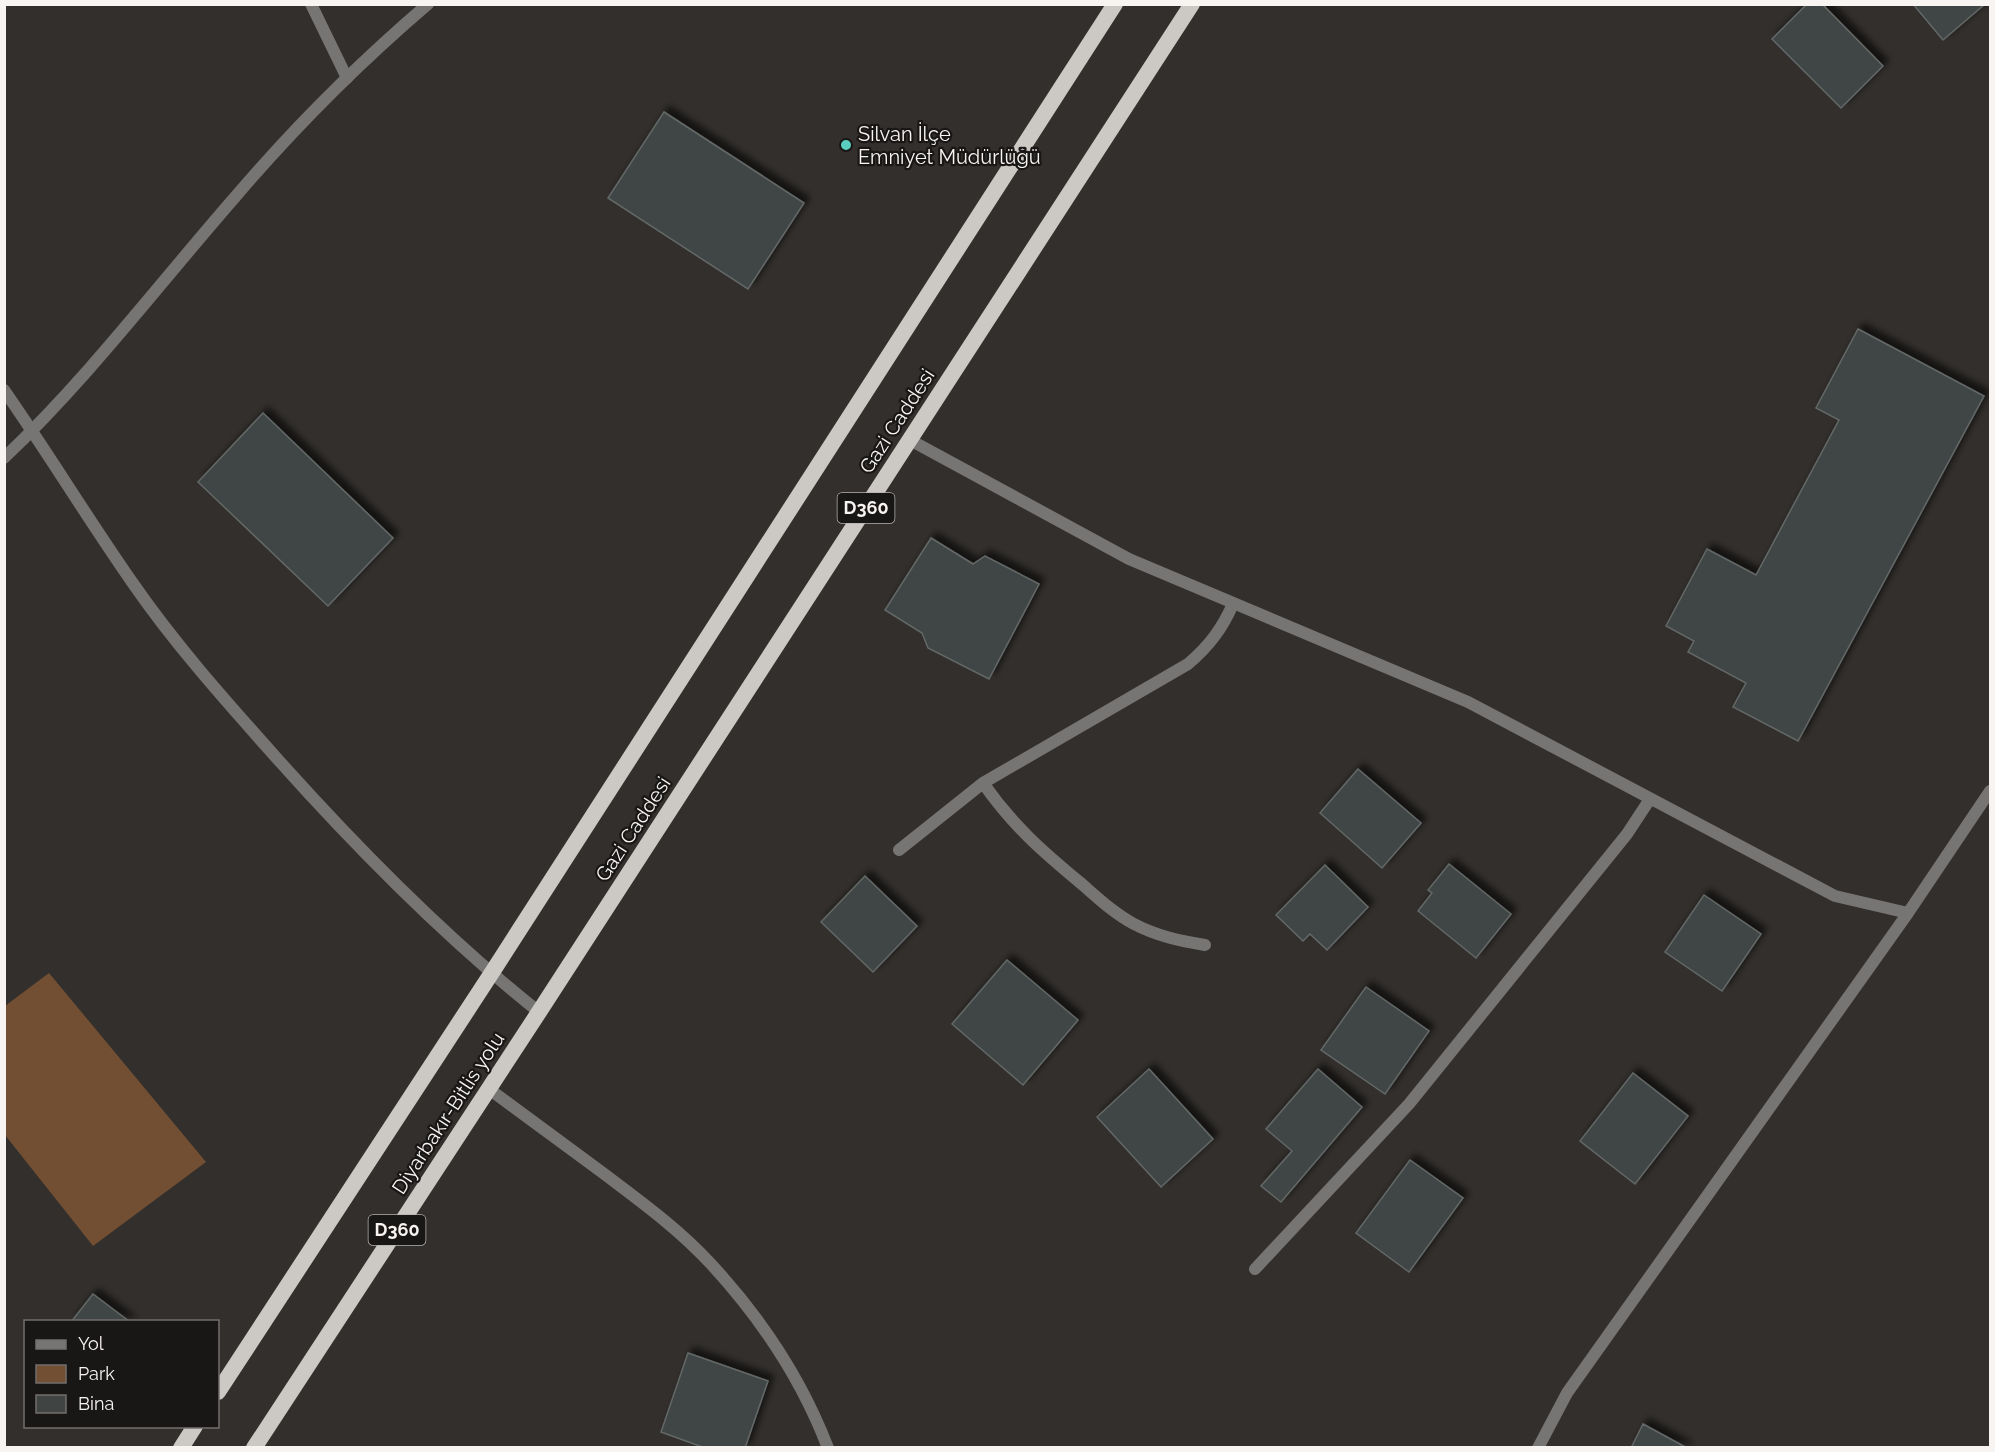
<svg xmlns="http://www.w3.org/2000/svg" width="1995" height="1452" font-family="Raleway,sans-serif">
	<style>
		.green { fill: #724f33 }
		.building { fill: #404544; stroke: #636867; stroke-width: 1.5; filter: url(#shadow) }
		.lines { fill: none; stroke-linecap: round; stroke-linejoin: round }
		.service { stroke: #777574; stroke-width: 12 }
		.minor { stroke: #777574; stroke-width: 12 }
		.tertiary { stroke: #777574; stroke-width: 12 }
		.trunk { stroke: #ccc8c4; stroke-width: 16 }
		.poi-dot { fill: #59cebf; stroke: #191716; stroke-width: 2 }
		.labels { text-anchor: middle; stroke-width: 4.5; stroke-linejoin: round; paint-order: stroke }
		.shield { fill: #191716; stroke: #b4b2b0; stroke-width: 1.5 }
		.shield-label { font-size: 18px; font-weight: bold; fill: #f7f4f2 }
		.poi-label { font-size: 20px; fill: #f7f4f2; stroke: #191716; text-anchor: start }
		.street-label { font-size: 20px; fill: #f7f4f2; stroke: #191716 }
	</style>
	<defs>
		<filter id="shadow"><feDropShadow dx="5.5" dy="-5.5" stdDeviation="3" flood-color="#0009"/></filter>
	</defs>
	<rect width="100%" height="100%" fill="#322f2c"/>
	<!-- green -->
	<path class="green" d="M49 973 206 1162 93 1246 5 1135V1006Z"/>
	<!-- building -->
	<path class="building" d="M1807 4H1822L1883 66 1841 108 1772 39Z
		M1913 4H1985L1943 40Z
		M664 112 804 203 748 289 608 198Z
		M1858 329 1984 396 1798 741 1733 707 1746 683 1688 652 1694 641 1666 626 1707 549 1756 575 1839 420 1816 408Z
		M263 413 393 538 328 606 198 482Z
		M931 538 973 564 985 556 1039 584 989 679 928 648 922 633 885 610Z
		M1358 769 1421 823 1382 868 1320 813Z
		M1449 864 1511 914 1476 958 1418 911 1432 893 1428 890Z
		M1325 865 1368 907 1327 950 1310 934 1303 941 1276 915Z
		M865 876 917 926 873 972 821 922Z
		M1704 895 1761 934 1722 991 1665 952Z
		M1007 960 1078 1020 1023 1085 952 1024Z
		M1366 987 1429 1031 1385 1094 1321 1050Z
		M1149 1069 1213 1139 1161 1187 1097 1117Z
		M1318 1069 1362 1107 1281 1202 1261 1186 1292 1151 1266 1129Z
		M1633 1073 1688 1116 1635 1184 1580 1141Z
		M1410 1160 1463 1198 1409 1272 1356 1233Z
		M93 1294 130 1322H71Z
		M688 1353 768 1381 745 1448H705L661 1432Z
		M1643 1424 1687 1448H1631Z"/>
	<g class="lines">
		<!-- service -->
		<path class="service" d="M311 4 347 78
			M983 783C1013 826 1043 852 1083 885 1099 899 1115 914 1134 924 1157 936 1180 941 1205 945
			M899 850 983 783 1188 664C1209 646 1222 629 1233 604"/>
		<!-- minor -->
		<path class="minor" d="M910 440 1129 559 1468 702 1835 896 1908 913
			M4 458C89 377 159 284 236 196 295 127 359 63 428 4
			M489 1089C527 1117 565 1145 603 1173 640 1201 679 1229 711 1264 760 1317 802 1380 828 1448
			M1255 1269 1409 1104 1627 834 1650 799
			M1538 1448 1567 1393 1908 913 1990 791"/>
		<!-- tertiary -->
		<path class="tertiary" d="M4 390C48 453 88 519 132 582 174 643 224 699 273 754 355 846 442 935 539 1012"/>
		<!-- trunk -->
		<path class="trunk" d="M218 1392 491 974 1115 4
			M181 1448 195 1426
			M254 1448 539 1012 1192 4"/>
	</g>
	<!-- markers -->
	<circle class="poi-dot" cx="846" cy="145" r="6"/>
	<g class="labels">
		<!-- shield labels -->
		<g class="shield">
			<rect x="837.5" y="493" width="57" height="30" rx="4.5"/>
			<rect x="368.5" y="1215" width="57" height="30" rx="4.5"/>
		</g>
		<g class="shield-label">
			<text x="866" y="514">D360</text>
			<text x="397" y="1236">D360</text>
		</g>
		<!-- poi labels -->
		<g class="poi-label">
			<text x="858" y="141">Silvan İlçe<tspan x="858" dy="23">Emniyet Müdürlüğü</tspan></text>
		</g>
		<!-- street labels -->
		<g class="street-label">
			<text transform="translate(897 421) rotate(-57)" y="7">Gazi Caddesi</text>
			<text transform="translate(633 829) rotate(-57)" y="7">Gazi Caddesi</text>
			<text transform="translate(448 1113) rotate(-57)" y="7">Diyarbakır-Bitlis yolu</text>
		</g>
	</g>
	<!-- border -->
	<rect width="1995" height="1452" fill="none" stroke="#f7f4f2" stroke-width="12"/>
	<!-- legend -->
	<rect x="24" y="1320" width="195" height="108" fill="#191716" stroke="#726f6e" stroke-width="1.5"/>
	<rect x="36" y="1340" width="30" height="9" fill="#777574" stroke="#726f6e" stroke-width="1.5"/>
	<text x="78" y="1350" font-size="18" fill="#f7f4f2">Yol</text>
	<rect x="36" y="1365" width="30" height="18" fill="#724f33" stroke="#726f6e" stroke-width="1.5"/>
	<text x="78" y="1380" font-size="18" fill="#f7f4f2">Park</text>
	<rect x="36" y="1395" width="30" height="18" fill="#404544" stroke="#726f6e" stroke-width="1.5"/>
	<text x="78" y="1410" font-size="18" fill="#f7f4f2">Bina</text>
</svg>
